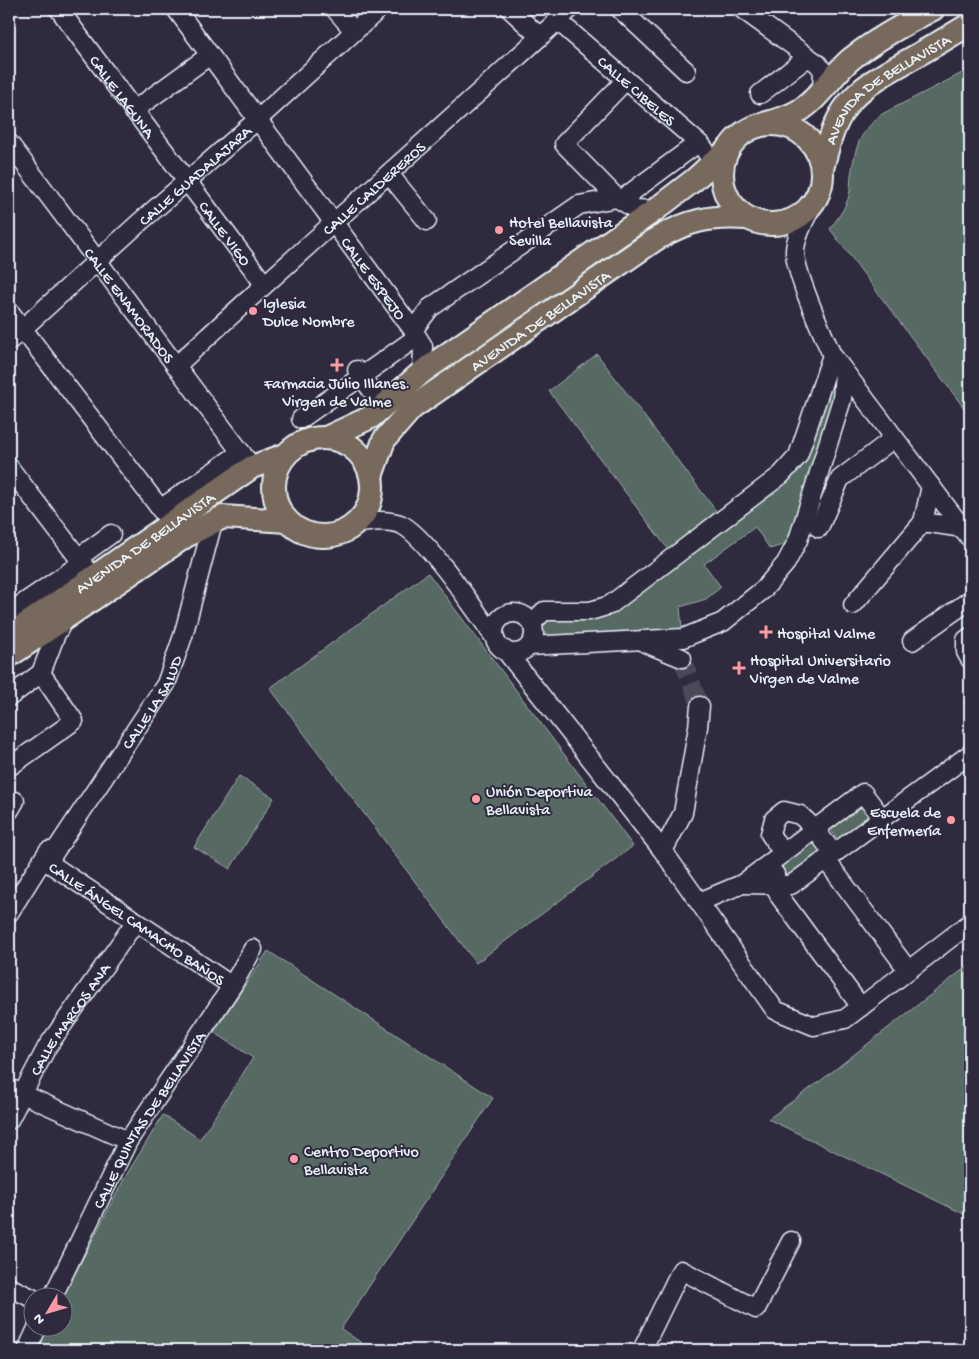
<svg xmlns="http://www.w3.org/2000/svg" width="979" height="1359" font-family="'Gochi Hand',sans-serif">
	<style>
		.green { fill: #566962; stroke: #9fadad }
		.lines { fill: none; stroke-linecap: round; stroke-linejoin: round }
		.minor-tunnel { stroke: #4b4859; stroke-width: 18; stroke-dasharray: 18 9; stroke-linecap: butt }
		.minor-casing { stroke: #e8f1f8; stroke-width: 21 }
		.major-casing { stroke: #e8f1f8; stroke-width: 26 }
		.minor { stroke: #2f2a3d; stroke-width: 18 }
		.major { stroke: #77695c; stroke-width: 22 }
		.poi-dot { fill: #ff9aa2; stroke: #2f2a3d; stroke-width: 2 }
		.labels { text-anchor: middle; stroke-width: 4; stroke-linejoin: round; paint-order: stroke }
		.street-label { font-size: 16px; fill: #e8f1f8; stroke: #2f2a3d }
		.poi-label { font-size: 16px; fill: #e8f1f8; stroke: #2f2a3d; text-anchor: start }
	</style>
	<rect width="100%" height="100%" fill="#2f2a3d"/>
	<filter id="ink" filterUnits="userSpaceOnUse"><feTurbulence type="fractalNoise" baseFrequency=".02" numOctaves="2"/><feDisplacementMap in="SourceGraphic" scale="10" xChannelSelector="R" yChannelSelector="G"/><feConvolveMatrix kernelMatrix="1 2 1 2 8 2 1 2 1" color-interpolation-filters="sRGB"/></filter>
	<g filter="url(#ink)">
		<!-- green -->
		<path class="green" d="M970 69V416L830 229C837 219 844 210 848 199 851 191 850 183 851 175 856 146 858 134 882 114Z
			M597 354 723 520 781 475 825 375 844 372 798 540 770 549 755 527 704 564 721 587 706 599 680 607 683 638 544 645 541 635 544 611H590L674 557 549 391Z
			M428 573 633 846 476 963 270 688Z
			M239 776 274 798 230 869 194 847Z
			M864 804 875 818 841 844 831 830Z
			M812 842 822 846 823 858 790 880 783 875 782 865Z
			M268 951 493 1098 341 1329 372 1350H36L48 1327 62 1326 63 1297 124 1179 163 1115 200 1139 253 1058 214 1032Z
			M970 964V1217L768 1119 819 1082Z"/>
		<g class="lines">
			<!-- minor-tunnel -->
			<path class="minor-tunnel" d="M682 658 700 706"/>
			<!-- minor casing -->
			<g class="minor-casing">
				<g id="minor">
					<path id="s1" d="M59 9C126 101 196 192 264 284"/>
					<path id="s2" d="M176 9 413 330"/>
					<path d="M335 9 354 31"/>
					<path d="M510 9 540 37"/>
					<path d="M620 9 686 71"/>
					<path d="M742 9 818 64 823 71 822 89"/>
					<path id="s3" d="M558 21 702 146 713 162"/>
					<path d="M760 94 808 57"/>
					<path d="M133 111 210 55"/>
					<path id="s4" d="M9 143 252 467"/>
					<path d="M389 174 427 221"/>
					<path d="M617 198 564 144 626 80"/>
					<path d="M621 200 698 143"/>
					<path d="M811 207C805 220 796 235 795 250 794 272 822 332 832 355L970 538"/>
					<path d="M9 311 172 524"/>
					<path id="s5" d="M9 341 140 222 257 120 379 9"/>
					<path id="s6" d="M176 366C306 245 440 130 570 9"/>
					<path d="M357 370 383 406"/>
					<path d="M422 372 423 346 413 330 430 308 579 205 617 198 635 209 655 210"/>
					<path d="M301 419 417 337"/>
					<path d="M9 467 93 577"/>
					<path d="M160 509 241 452"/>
					<path d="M923 522 931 486"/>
					<path d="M355 524C370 521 385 519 400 524 424 533 478 614 495 638"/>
					<path d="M819 528 840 479 894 438"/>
					<path d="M78 558 111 534"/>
					<path d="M853 605 923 522 963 528"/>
					<path d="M9 613 82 563"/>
					<circle cx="514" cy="633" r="20"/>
					<path d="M529 620 536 619 544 611H590L610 605 781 475 798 456 832 355"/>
					<path d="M970 637 966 640V652L970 659"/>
					<path d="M912 641 970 600"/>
					<path d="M645 643 682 658"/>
					<path d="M529 646 683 638 723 622 764 589 786 563 798 540 842 399 844 372"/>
					<path d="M505 650 663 851 775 1010 814 1026 845 1019 970 923"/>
					<path d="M9 697 41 673 56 634 65 618"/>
					<path d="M9 767 74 721 41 673"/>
					<path d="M9 811 15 801"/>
					<path d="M663 851 683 813 698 727 700 706"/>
					<path d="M783 853 770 834 774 819 784 811 800 815 815 829 834 854"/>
					<path id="s7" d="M43 859 232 986"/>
					<path d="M826 860 908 970"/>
					<path id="s8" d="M48 862 166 684 183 636 213 522"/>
					<path d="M775 874V885L780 897 861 1007"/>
					<path d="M742 884 791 885 970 754"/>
					<path d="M699 902 742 884 863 793 882 818"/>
					<path d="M9 913 48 851"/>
					<path d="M9 1088 128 1141"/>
					<path id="s9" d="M9 1120 47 1047 136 921"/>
					<path d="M9 1287 32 1298"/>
					<path id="s10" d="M53 1296 128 1141 232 986 253 949"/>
					<path d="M27 1350 38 1326"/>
					<path d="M642 1350 681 1270 756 1309 791 1241"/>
				</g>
			</g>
			<!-- major casing -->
			<g class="major-casing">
				<g id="major">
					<path d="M767 123C781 119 795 115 806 106 823 93 834 73 851 59 876 39 905 24 933 9"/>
					<circle cx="772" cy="174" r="50"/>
					<path id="s11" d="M822 169C828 146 833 123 848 104 863 85 886 73 907 61 928 49 949 37 970 24"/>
					<circle cx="323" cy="487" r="49"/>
					<path d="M326 438 371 417 422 372 655 210 694 180 729 148"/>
					<path id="s12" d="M371 476 384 440 412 408 656 239C689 220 709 216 746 218"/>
					<path id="s13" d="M9 636 252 467 285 455"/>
					<path d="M9 656 186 536 223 517 287 521"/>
				</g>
			</g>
			<!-- minor -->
			<use href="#minor" class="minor"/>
			<!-- major -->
			<use href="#major" class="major"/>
		</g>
	</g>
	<!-- markers -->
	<g class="poi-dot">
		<circle cx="499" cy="230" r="5"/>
		<circle cx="253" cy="311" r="5"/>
		<path d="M334.5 357.5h5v5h5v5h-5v5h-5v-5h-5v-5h5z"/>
		<path d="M763.5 624.5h5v5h5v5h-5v5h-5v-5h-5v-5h5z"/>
		<path d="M736.5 660.5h5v5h5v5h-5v5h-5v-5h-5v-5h5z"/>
		<circle cx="476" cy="799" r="5"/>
		<circle cx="951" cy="820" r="5"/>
		<circle cx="294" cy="1159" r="5"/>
	</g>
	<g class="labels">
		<!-- street labels -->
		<g class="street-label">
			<text dy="6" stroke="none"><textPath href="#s3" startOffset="105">CALLE CIBELES</textPath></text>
			<text dy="6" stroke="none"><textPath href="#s11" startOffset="109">AVENIDA DE BELLAVISTA</textPath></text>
			<text dy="6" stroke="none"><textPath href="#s1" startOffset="108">CALLE LAGUNA</textPath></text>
			<text dy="6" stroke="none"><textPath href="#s5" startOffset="249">CALLE GUADALAJARA</textPath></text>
			<text dy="6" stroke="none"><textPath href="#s6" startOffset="266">CALLE CALDEREROS</textPath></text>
			<text dy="6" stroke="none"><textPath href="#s1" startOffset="279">CALLE VIGO</textPath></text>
			<text dy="6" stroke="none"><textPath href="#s2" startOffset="334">CALLE ESPEJO</textPath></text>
			<text dy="6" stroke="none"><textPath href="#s4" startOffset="202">CALLE ENAMORADOS</textPath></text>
			<text dy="6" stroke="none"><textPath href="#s12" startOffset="236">AVENIDA DE BELLAVISTA</textPath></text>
			<text dy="6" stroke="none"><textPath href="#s13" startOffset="165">AVENIDA DE BELLAVISTA</textPath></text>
			<text dy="6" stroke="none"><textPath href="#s8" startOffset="191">CALLE LA SALUD</textPath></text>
			<text dy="6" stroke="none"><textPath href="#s7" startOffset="114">CALLE ÁNGEL CAMACHO BAÑOS</textPath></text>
			<text dy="6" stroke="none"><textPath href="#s9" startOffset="118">CALLE MARCOS ANA</textPath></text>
			<text dy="6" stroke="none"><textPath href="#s10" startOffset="201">CALLE QUINTAS DE BELLAVISTA</textPath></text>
		</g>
		<!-- poi labels -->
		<g class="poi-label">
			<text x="509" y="227">Hotel Bellavista<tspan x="509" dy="18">Sevilla</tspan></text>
			<text x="263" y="308">Iglesia<tspan x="263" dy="18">Dulce Nombre</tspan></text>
			<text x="337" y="388" text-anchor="middle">Farmacia Julio Illanes.<tspan x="337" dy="18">Virgen de Valme</tspan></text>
			<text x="777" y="638">Hospital Valme</text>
			<text x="750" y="665">Hospital Universitario<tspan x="750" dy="18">Virgen de Valme</tspan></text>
			<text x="486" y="796">Unión Deportiva<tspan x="486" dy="18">Bellavista</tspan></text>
			<text x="941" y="817" text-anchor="end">Escuela de<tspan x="941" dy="18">Enfermería</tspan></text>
			<text x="304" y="1156">Centro Deportivo<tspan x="304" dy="18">Bellavista</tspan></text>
		</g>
	</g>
	<!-- margin -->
	<rect width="979" height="1359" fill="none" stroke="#2f2a3d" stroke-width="30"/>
	<rect x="15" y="15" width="949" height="1329" fill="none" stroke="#e8f1f8" stroke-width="2" filter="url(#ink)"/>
	<!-- north arrow -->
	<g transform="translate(48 1312) rotate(232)"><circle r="24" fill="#2f2a3d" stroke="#797a88"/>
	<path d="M0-4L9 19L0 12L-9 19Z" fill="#ff9aa2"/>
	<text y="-8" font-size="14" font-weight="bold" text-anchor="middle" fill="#e8f1f8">N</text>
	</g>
</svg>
